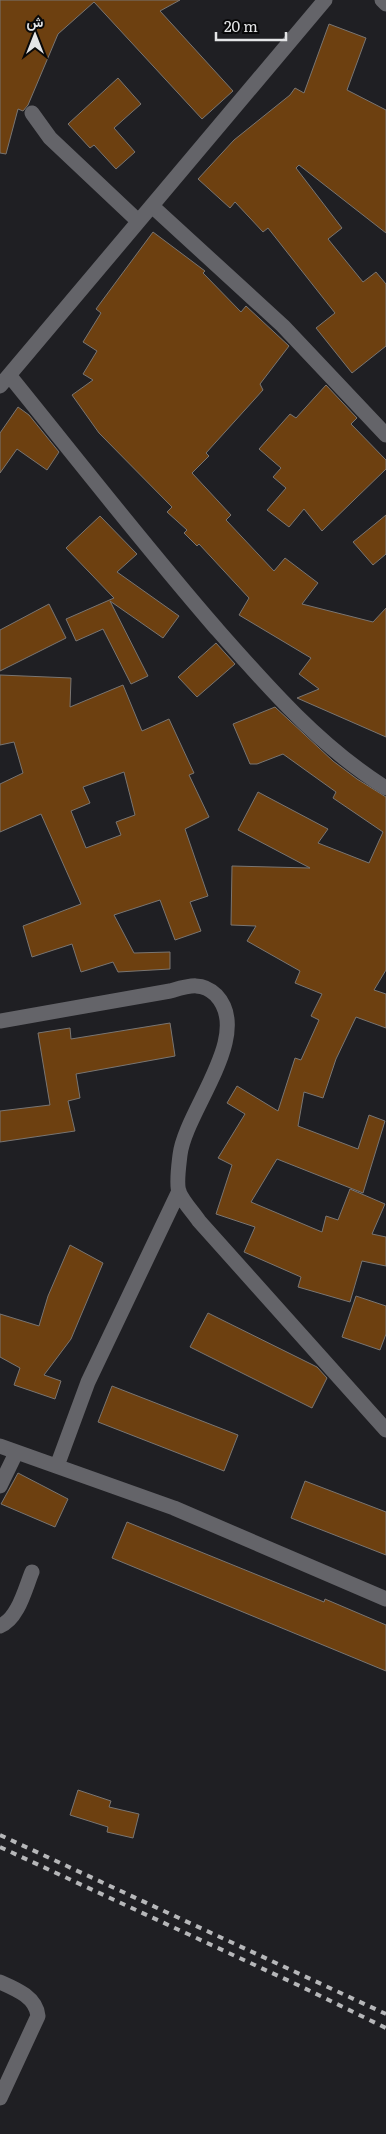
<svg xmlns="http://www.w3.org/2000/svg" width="386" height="2134" font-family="Literata,Vazirmatn,serif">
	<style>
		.building { fill: #6d4010; stroke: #797572; fill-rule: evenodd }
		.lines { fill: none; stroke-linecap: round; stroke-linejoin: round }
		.minor { stroke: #646469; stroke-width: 15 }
		.rail { stroke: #b6b7b9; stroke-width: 4; stroke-dasharray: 6 6; stroke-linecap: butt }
	</style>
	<rect width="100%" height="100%" fill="#1f1f23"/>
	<!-- building -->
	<path class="building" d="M0 0H180L160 11 233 91 202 119 94 2 58 34 28 105 23 111 18 109 6 154 0 153Z
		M329 24 366 38 347 90 386 110V233L299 165 296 168 342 228 328 239 363 282 376 272 386 284V346L352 373 316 328 335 313 268 228 263 232 235 202 230 208 198 179 234 140 290 95 295 88 304 93Z
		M118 78 141 104 114 128 135 152 116 169 94 145 90 148 68 124Z
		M153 232 205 271 203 273 241 312 246 306 289 346 260 384 263 390 206 453 209 456 192 473 231 515 226 520 274 571 285 558 318 583 302 604 373 622 386 608V737L297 698 319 689 299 674 311 658 239 615 249 598 199 544 197 546 184 533 187 530 167 512 172 507 99 433 72 395 93 380 83 374 97 351 83 342 101 313 96 309Z
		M326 385 357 418 351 424 386 460V469L322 531 304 509 289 527 267 510 286 488 273 477 281 468 259 449 290 414 296 418Z
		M18 407 29 415 59 452 47 470 17 449 0 473V433Z
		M386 515V554L373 565 353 542Z
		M100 516 137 554 117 572 179 616 163 638 110 601 148 676 131 684 103 629 76 641 66 619 114 598 66 548Z
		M49 604 66 638 0 671V630Z
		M216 643 235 664 197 697 178 677Z
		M0 675 71 678 70 707 123 685 142 731 169 719 194 773 189 775 209 817 185 829 208 896 190 902 201 931 175 940 160 900 114 915 134 953 170 952V969L118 972 113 962 81 972 72 944 32 957 23 926 81 904 41 814 0 832V784L23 773 14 742 0 745ZM124 772 135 815 116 822 121 835 86 848 71 811 90 803 83 787Z
		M275 707 333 761 357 779 386 797V970L374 990 386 994V1028L356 1017 336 1059 323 1098 304 1092 298 1126 358 1149 369 1115 385 1121 363 1193 277 1159 251 1202 322 1232 326 1216 338 1220 350 1189 385 1204 372 1234 386 1237V1266L362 1261 350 1302 298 1287 301 1277 244 1252 255 1227 216 1214 232 1165 218 1158 245 1114 227 1103 237 1086 278 1111 295 1058 301 1060 319 1020 311 1016 322 994 295 983 300 971 247 941 256 926 231 925 232 866 310 868 238 830 258 792 328 829 318 843 369 863 383 832 333 798 336 792 283 754 257 764H250L233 724Z
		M170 1023 175 1056 76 1074 80 1098 68 1101 75 1131 0 1142V1111L50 1105 38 1033 70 1028 71 1039Z
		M70 1245 103 1263 71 1339 44 1375 61 1381 55 1399 14 1385 20 1368 0 1357V1314L39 1326 48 1296Z
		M356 1296 386 1306V1334L380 1350 342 1337Z
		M208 1313 317 1367 327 1378 312 1408 190 1347Z
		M112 1386 238 1435 224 1471 98 1422Z
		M18 1473 68 1499 55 1527 1 1504Z
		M305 1481 386 1512V1555L291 1518Z
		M127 1522 324 1602 325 1599 386 1625V1671L112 1558Z
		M78 1790 111 1801 109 1807 139 1814 133 1838 107 1832 108 1827 70 1815Z"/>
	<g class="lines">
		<!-- minor -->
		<path class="minor" d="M382 0 386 4
			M32 113 50 138 138 221
			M152 206 283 326 386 435
			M9 375C77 459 144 545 215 627 266 685 320 747 386 788
			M0 386 325 0
			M0 1021 170 991C188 986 202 981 216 995 254 1035 185 1111 180 1155 179 1164 176 1184 179 1192 183 1202 193 1212 199 1221L386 1430
			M0 1446 174 1508 386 1599
			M57 1466 88 1382 179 1191
			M0 1486 16 1453
			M0 1626C18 1619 25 1589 32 1572
			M0 1982C16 1989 36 1997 38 2016L0 2098"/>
		<!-- rail -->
		<path class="rail" d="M0 1835 386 2014
			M0 1847 300 1986 386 2028"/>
	</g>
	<!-- north arrow -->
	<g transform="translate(35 35)" stroke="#09090a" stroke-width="4" paint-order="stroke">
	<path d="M0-4L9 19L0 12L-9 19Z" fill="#e4e5e7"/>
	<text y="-8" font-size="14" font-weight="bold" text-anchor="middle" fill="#e4e5e7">ش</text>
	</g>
	<!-- scale -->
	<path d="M216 32v8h70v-8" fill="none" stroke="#e4e5e7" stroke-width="2.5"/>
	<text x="224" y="32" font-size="15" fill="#e4e5e7" stroke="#09090a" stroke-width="4" paint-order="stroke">20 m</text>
</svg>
